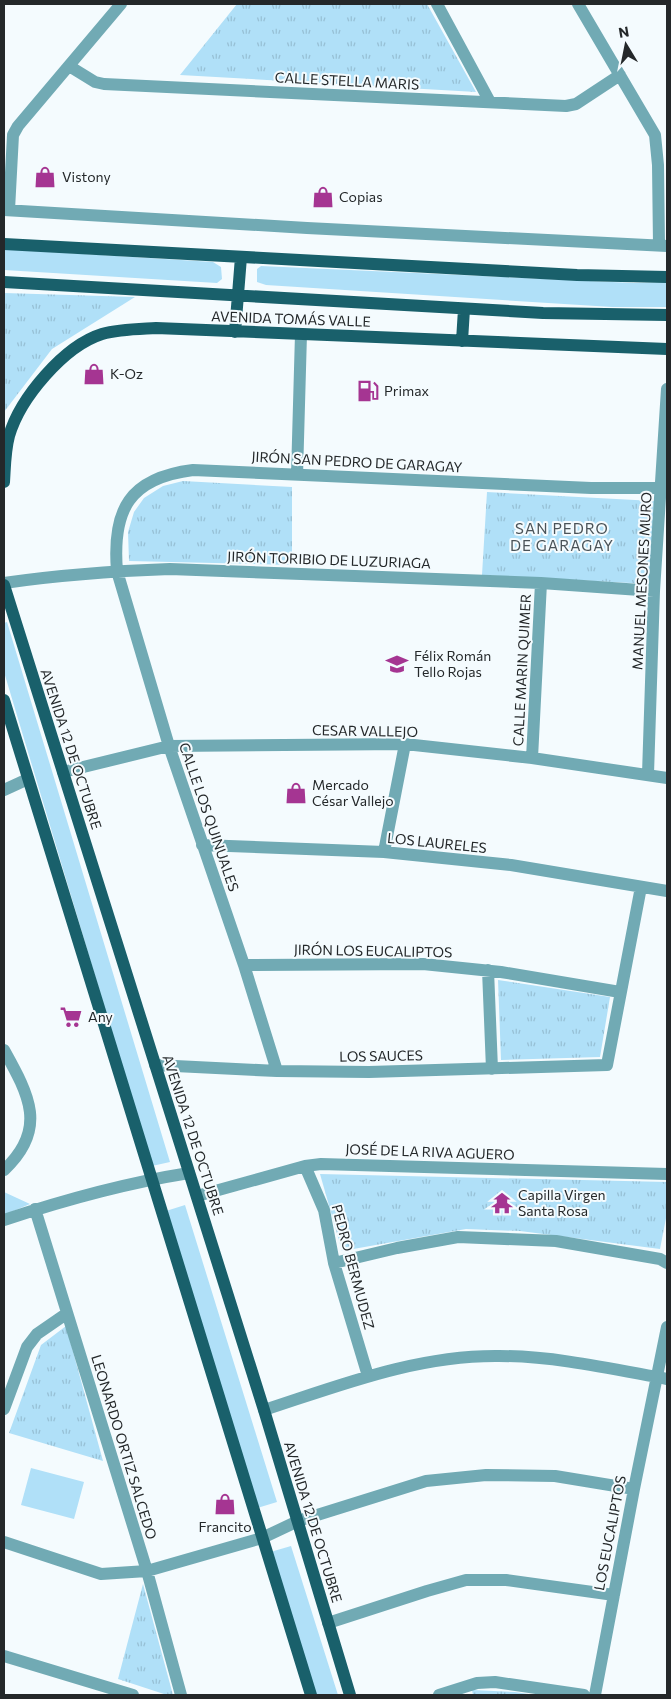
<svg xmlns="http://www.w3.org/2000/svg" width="671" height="1699" font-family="Commissioner,sans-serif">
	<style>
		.grass { fill: #b0e0f8 }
		.park { fill: url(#park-tufts) }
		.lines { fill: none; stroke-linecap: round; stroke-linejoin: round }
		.minor { stroke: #71aab4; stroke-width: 12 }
		.major { stroke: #19606b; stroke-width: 12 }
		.labels { text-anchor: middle; stroke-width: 4; stroke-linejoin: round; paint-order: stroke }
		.street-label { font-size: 14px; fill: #24282a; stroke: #f4fbfe }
		.poi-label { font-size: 14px; fill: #24282a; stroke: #f4fbfe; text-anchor: start }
		.neighbourhood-label { font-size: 15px; letter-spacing: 1px; fill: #4a5358; stroke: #f4fbfe }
	</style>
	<defs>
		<pattern id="park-tufts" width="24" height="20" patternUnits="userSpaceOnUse" patternTransform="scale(1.25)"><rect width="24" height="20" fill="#b0e0f8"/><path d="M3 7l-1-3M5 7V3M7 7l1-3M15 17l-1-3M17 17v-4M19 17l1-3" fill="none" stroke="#97c0d5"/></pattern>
	</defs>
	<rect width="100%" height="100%" fill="#f4fbfe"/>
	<!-- grass -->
	<path class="grass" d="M4 249 213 262 221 267 222 279 217 283 4 270Z
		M261 266 634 283 667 282V307H612L266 285 257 282V269Z
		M7 622 170 1162 152 1166 4 672V623Z
		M4 1192 30 1204 4 1215Z
		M185 1205 277 1502 254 1509 166 1211Z
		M31 1468 84 1482 74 1519 21 1505Z
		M291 1546 338 1695H312L267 1553Z"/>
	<!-- park -->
	<path class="park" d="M237 4H427L476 92 180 75Z
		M4 293 135 297 52 349 4 412Z
		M183 481 292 487V565L129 561 128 532 134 512 144 498 163 486Z
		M487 492 654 501 650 584 482 575Z
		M498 980 610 997 600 1057 501 1060Z
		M320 1174 667 1182V1213L660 1249 520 1231 466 1229 342 1251Z
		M66 1326 103 1461 9 1433 41 1345Z
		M143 1584 173 1695H167L118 1679Z
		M472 1690 515 1692 535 1695H473Z"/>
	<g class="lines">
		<!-- minor -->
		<path class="minor" d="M437 4 490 102
			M578 4 655 135 658 165 659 245
			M69 66 95 82 104 84 566 106 576 104 620 75
			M4 210 307 228 667 246
			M9 210 13 135 18 126 121 4
			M297 475 301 334
			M4 583C59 575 114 571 170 569L541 583 654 591
			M532 758 541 583
			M63 772 169 746 405 744 532 758 667 778
			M648 774 654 591 667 389
			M4 790 28 779
			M202 845 384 852 511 865 667 891
			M384 852 405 744
			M244 965 423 964 501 972 620 992
			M488 970 492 1069
			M4 1050C29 1095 48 1129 4 1170
			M155 1065 277 1071 369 1072 607 1065 641 887
			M277 1071 244 965 169 746 117 571C112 510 129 478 193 470L591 488H667
			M305 1166 324 1210 334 1263 368 1376
			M197 1196 305 1166 321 1164 667 1174
			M35 1209 147 1571 181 1695
			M4 1220C64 1200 126 1183 189 1173
			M334 1263 397 1248 458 1237 556 1241 660 1259 667 1263
			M4 1409 27 1347 37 1334 66 1314
			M264 1410C341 1385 417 1355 499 1356 555 1356 612 1369 667 1379
			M4 1542 101 1574 147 1571 262 1538 298 1521 426 1481 486 1475 555 1476 634 1489
			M328 1623 427 1591 466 1580H506L614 1595
			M4 1656 133 1695
			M439 1695 477 1683 495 1682 584 1695
			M595 1695 634 1489 667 1327"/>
		<!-- major -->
		<path class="major" d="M4 244 577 275 667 277
			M4 282 543 313 667 315
			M235 332 241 257
			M462 341 464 309
			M4 482C5 467 5 451 9 436 20 398 64 346 102 334 119 329 138 329 156 328L667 349
			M4 585 264 1410 350 1695
			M4 700 311 1695"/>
	</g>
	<!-- icons -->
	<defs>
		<g id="shop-bare" transform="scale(1.725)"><path d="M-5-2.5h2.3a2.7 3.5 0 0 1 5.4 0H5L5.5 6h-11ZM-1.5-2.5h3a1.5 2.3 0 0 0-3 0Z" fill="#a53592" stroke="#f4fbfe" stroke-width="2.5" paint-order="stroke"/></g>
		<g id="fuel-bare" transform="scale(1.725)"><path d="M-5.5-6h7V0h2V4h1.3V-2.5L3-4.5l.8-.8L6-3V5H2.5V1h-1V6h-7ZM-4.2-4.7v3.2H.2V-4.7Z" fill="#a53592" stroke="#f4fbfe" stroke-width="2.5" paint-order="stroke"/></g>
		<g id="school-bare" transform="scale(1.725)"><path d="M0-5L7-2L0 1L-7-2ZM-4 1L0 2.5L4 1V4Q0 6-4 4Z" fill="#a53592" stroke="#f4fbfe" stroke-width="2.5" paint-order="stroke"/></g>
		<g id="supermarket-bare" transform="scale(1.725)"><path d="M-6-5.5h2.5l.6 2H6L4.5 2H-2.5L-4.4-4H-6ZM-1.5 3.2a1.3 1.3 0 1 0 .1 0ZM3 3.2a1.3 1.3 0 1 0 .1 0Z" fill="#a53592" stroke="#f4fbfe" stroke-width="2.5" paint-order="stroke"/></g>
		<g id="temple-bare" transform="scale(1.725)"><path d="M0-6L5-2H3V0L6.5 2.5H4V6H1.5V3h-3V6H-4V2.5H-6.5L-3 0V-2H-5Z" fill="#a53592" stroke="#f4fbfe" stroke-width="2.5" paint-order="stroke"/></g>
	</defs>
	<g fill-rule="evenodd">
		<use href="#shop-bare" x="45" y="177"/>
		<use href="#shop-bare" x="323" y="197"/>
		<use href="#shop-bare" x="94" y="374"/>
		<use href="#fuel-bare" x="368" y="391"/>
		<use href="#school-bare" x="397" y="664"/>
		<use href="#shop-bare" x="296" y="793"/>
		<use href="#supermarket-bare" x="71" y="1017"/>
		<use href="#temple-bare" x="502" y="1203"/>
		<use href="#shop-bare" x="225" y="1504"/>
	</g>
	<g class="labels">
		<!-- street labels -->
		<g class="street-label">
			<text transform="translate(347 81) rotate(3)" y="5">CALLE STELLA MARIS</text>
			<text transform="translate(291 319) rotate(2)" y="5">AVENIDA TOMÁS VALLE</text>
			<text transform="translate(357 462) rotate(3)" y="5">JIRÓN SAN PEDRO DE GARAGAY</text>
			<text transform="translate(329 560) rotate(2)" y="5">JIRÓN TORIBIO DE LUZURIAGA</text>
			<text transform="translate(642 581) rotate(-87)" y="5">MANUEL MESONES MURO</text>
			<text transform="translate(522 670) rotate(-87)" y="5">CALLE MARIN QUIMER</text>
			<text transform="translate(365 731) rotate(1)" y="5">CESAR VALLEJO</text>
			<text transform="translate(71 749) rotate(72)" y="5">AVENIDA 12 DE OCTUBRE</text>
			<text transform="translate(209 817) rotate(71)" y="5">CALLE LOS QUINUALES</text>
			<text transform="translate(437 843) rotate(6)" y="5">LOS LAURELES</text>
			<text transform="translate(373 951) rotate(1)" y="5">JIRÓN LOS EUCALIPTOS</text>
			<text transform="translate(381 1056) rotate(-1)" y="5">LOS SAUCES</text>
			<text transform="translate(193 1135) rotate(72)" y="5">AVENIDA 12 DE OCTUBRE</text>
			<text transform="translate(430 1152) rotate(2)" y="5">JOSÉ DE LA RIVA AGUERO</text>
			<text transform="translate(353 1267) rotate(75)" y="5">PEDRO BERMUDEZ</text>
			<text transform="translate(124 1447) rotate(73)" y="5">LEONARDO ORTIZ SALCEDO</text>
			<text transform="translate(313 1522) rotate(73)" y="5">AVENIDA 12 DE OCTUBRE</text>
			<text transform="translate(610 1533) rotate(-79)" y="5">LOS EUCALIPTOS</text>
		</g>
		<!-- poi labels -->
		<g class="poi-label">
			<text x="62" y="182">Vistony</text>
			<text x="339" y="202">Copias</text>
			<text x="110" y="379">K-Oz</text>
			<text x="384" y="396">Primax</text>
			<text x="414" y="661">Félix Román<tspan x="414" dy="16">Tello Rojas</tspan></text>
			<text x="312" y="790">Mercado<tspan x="312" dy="16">César Vallejo</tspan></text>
			<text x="88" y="1022">Any</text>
			<text x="518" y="1200">Capilla Virgen<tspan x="518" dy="16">Santa Rosa</tspan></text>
			<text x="225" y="1532" text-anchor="middle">Francito</text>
		</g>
		<!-- neighbourhood labels -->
		<g class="neighbourhood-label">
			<text x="562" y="534">SAN PEDRO<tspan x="562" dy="17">DE GARAGAY</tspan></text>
		</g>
	</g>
	<!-- border -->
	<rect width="671" height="1699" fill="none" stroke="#24282a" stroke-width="10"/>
	<!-- north arrow -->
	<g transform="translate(626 45) rotate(350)" stroke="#f4fbfe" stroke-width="4" paint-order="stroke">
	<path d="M0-4L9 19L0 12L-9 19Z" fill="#24282a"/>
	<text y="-8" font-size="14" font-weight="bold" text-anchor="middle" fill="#24282a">N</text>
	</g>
</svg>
